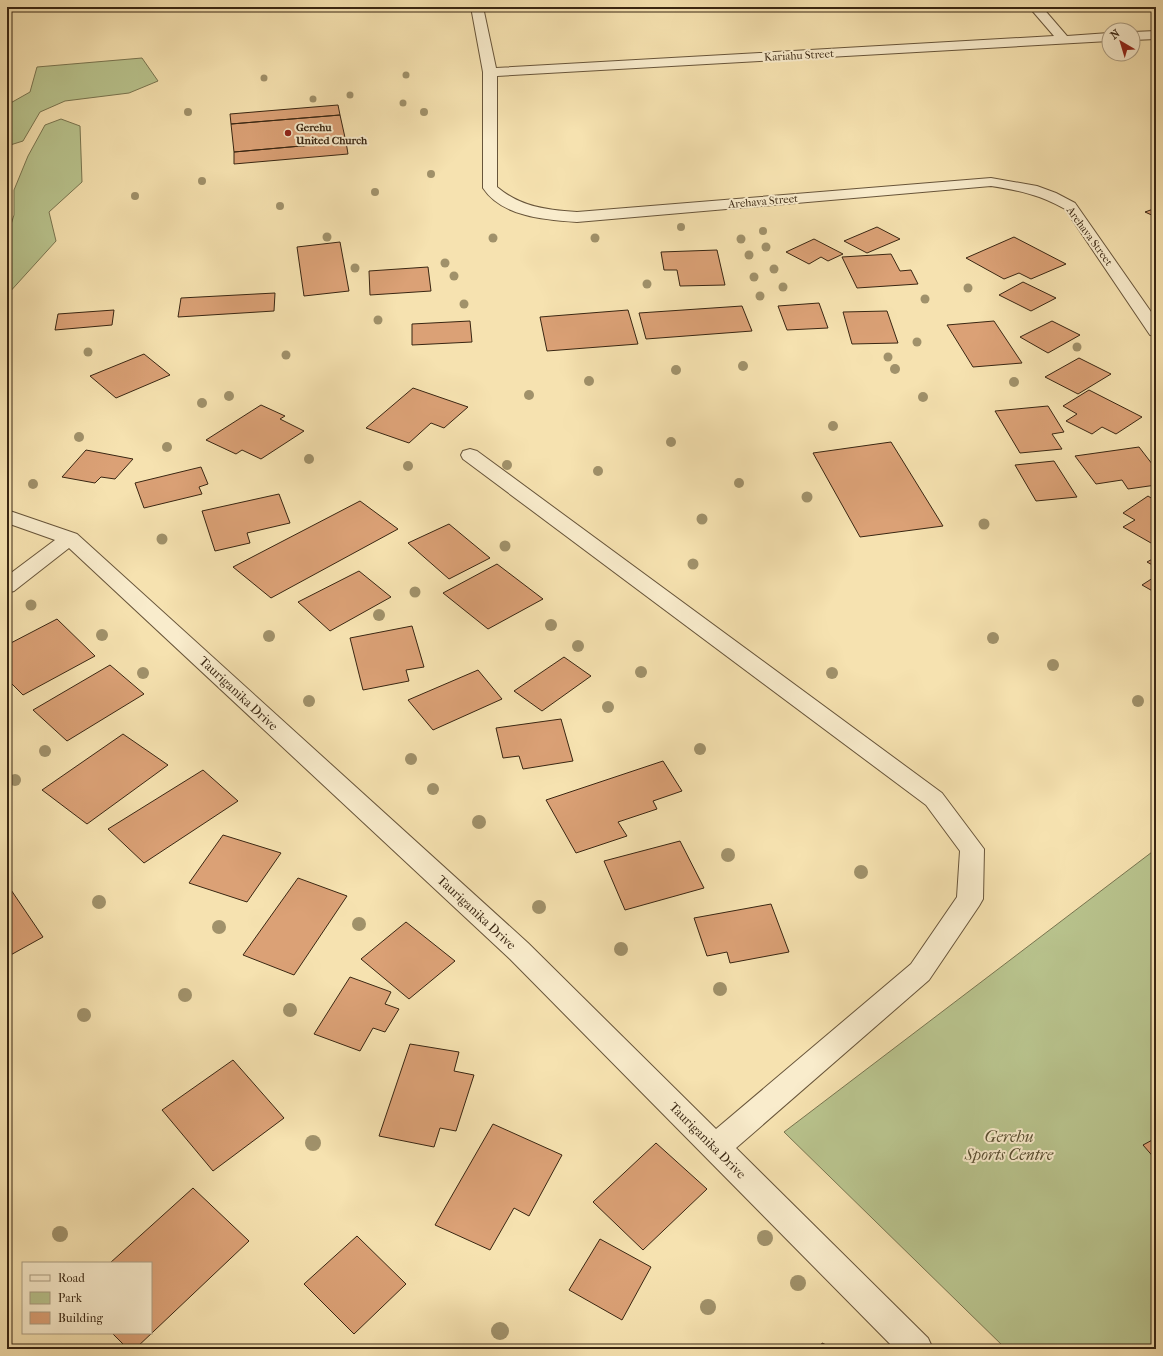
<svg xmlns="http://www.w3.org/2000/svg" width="1163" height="1356" font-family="'IM FELL French Canon',serif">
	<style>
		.green { fill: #b9c48e; stroke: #797550 }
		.building { fill: #dba176; stroke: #392612 }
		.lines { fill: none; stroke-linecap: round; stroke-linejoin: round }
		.minor-casing { stroke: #68553a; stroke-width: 2 }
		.minor { fill: #f9eccc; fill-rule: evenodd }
		.tree { fill: #a0916a }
		.poi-dot { fill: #8f2418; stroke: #f9eccc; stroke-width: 1.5 }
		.labels { text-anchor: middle; stroke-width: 4; stroke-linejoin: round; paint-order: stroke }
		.far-street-label { font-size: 11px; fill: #392612; stroke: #f9eccc }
		.far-poi-label { font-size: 11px; font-weight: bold; fill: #392612; stroke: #f9eccc; text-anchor: start }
		.street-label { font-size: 13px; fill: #392612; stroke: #f9eccc }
		.near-park-label { font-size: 16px; font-style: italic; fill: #594e31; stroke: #f9eccc }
	</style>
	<rect width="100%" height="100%" fill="#f6e2b0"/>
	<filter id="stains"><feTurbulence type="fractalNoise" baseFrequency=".005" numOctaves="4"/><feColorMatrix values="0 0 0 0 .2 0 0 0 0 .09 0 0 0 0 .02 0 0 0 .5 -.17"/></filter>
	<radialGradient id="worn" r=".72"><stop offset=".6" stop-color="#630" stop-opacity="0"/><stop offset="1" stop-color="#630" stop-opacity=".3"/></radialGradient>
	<!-- green -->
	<path class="green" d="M142 58 158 81 129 93 65 101 40 112 23 141 7 146V105L30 92 37 67Z
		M61 119 80 126 82 182 49 212 56 241 7 295V237L14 215V190L28 156 45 125Z
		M1156 849V1349H1006L784 1132Z"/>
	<!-- building -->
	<path class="building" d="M338 105 340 115 231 124 230 114Z
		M340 115 346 142 234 152 231 124Z
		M346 142 348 154 234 164V152Z
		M1156 208V217L1145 212Z
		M877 227 900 239 867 253 844 241Z
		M1014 237 1066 264 1031 279 1019 273 1004 279 966 258Z
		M814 239 843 254 828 261 821 257 809 264 786 252Z
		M340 242 349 291 304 296 297 247Z
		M717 250 725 285 680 286 677 270H664L661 252Z
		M891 254 900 271 911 270 918 284 857 288 842 257Z
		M428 267 431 291 370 295 369 271Z
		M1023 282 1056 298 1031 311 999 295Z
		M275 293 274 311 178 317 181 298Z
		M819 303 828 328 787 330 778 306Z
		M742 306 752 331 646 339 639 313Z
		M114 310 112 325 55 330 58 314Z
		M628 310 638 344 547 351 540 317Z
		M887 311 898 343 852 344 843 312Z
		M470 321 472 342 412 345V324Z
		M994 321 1022 363 973 367 947 325Z
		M1052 321 1080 335 1048 353 1020 337Z
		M144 354 170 375 116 398 90 376Z
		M1079 358 1111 374 1078 394 1045 377Z
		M413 388 468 407 444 428 431 423 409 443 366 428Z
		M1089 390 1142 417 1116 434 1102 427 1092 434 1066 421 1077 414 1063 406Z
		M261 405 285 416 280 419 304 431 261 459 242 450 236 454 206 440Z
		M1048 406 1064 432 1052 434 1062 449 1020 453 995 411Z
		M891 442 943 526 860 537 813 453Z
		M1139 447 1156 469V485L1128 489 1122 480 1096 484 1075 456Z
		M86 450 133 459 115 479 101 477 95 483 62 477Z
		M1054 461 1077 497 1036 501 1015 465Z
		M201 467 208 484 199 487 202 494 144 508 135 483Z
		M279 494 290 523 247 533 250 543 215 551 202 511Z
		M1148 496 1156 501V539L1151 543 1123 527 1135 520 1123 513Z
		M360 501 398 529 271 598 233 567Z
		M449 524 490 558 449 579 408 543Z
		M1156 557V567L1147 562Z
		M497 564 543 599 488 629 443 593Z
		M359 571 391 597 330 631 298 602Z
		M1156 576V593L1142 585Z
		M57 619 95 656 23 695 7 679V645Z
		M412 626 424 667 406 670 409 681 363 690 350 638Z
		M564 657 591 676 542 711 514 691Z
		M110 665 144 694 67 741 33 710Z
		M478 670 502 699 433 730 408 700Z
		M561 719 573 761 523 769 519 756 503 758 496 728Z
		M123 734 168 765 87 824 42 790Z
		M663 761 682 791 653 801 657 809 618 822 627 836 576 853 546 800Z
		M203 770 238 801 144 863 108 829Z
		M223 835 281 853 247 902 189 883Z
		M680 841 704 888 625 910 604 861Z
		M298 878 347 896 294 975 243 955Z
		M7 884 43 937 7 957Z
		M771 904 789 952 730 963 727 952 707 956 694 918Z
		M406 922 455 961 409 999 361 959Z
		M350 977 391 992 385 1004 399 1009 385 1032 373 1028 360 1051 314 1034Z
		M410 1044 459 1052 454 1071 474 1075 456 1131 440 1128 434 1147 379 1136Z
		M233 1060 284 1118 213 1171 162 1110Z
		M493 1124 562 1155 529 1216 514 1208 490 1250 435 1225Z
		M1156 1138V1160L1143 1145Z
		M656 1143 707 1189 643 1250 593 1202Z
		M193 1188 249 1241 135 1349H128L112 1333H151V1263H110Z
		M357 1236 406 1284 354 1334 304 1284Z
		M600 1239 651 1267 622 1320 569 1290Z
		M822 1343 835 1349H820Z"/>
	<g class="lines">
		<!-- minor casing -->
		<g class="minor-casing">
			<path id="minor" d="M471 7H483L496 68 1054 36 1029 7H1042L1067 36 1109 33V41L497 76V187C521 207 547 210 577 212L991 178 1037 186 1056 193 1075 203 1156 319V336L1150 335 1065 209C1041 195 1018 190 991 186L577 222C546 220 502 217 483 188V72Z
				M1156 31V39L1133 40V32Z
				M470 449 477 451 942 793 984 849 983 899 979 906 929 980 736 1148 928 1338 933 1349H895L510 959 69 548 14 591 7 593V576L55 540 7 523V510L77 534 528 943 716 1129 911 964 957 897 960 851 926 805 463 459 461 455 463 451Z"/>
		</g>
		<!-- minor -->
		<use href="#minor" class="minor"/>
	</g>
	<!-- trees -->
	<g class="tree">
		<circle cx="406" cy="75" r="3.5"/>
		<circle cx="264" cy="78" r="3.5"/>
		<circle cx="350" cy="95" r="3.5"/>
		<circle cx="313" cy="99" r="3.5"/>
		<circle cx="403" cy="103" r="3.5"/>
		<circle cx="188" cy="112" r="4"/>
		<circle cx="424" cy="112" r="4"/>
		<circle cx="431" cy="174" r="4"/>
		<circle cx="202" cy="181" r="4"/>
		<circle cx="375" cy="192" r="4"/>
		<circle cx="135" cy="196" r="4"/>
		<circle cx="280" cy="206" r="4"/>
		<circle cx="681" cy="227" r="4"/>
		<circle cx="763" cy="231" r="4"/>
		<circle cx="327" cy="237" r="4.5"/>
		<circle cx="493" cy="238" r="4.5"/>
		<circle cx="595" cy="238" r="4.5"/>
		<circle cx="741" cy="239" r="4.5"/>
		<circle cx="766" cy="247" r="4.5"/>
		<circle cx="749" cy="255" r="4.5"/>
		<circle cx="445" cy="263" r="4.5"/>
		<circle cx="355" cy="268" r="4.5"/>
		<circle cx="774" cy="269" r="4.5"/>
		<circle cx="454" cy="276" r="4.5"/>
		<circle cx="754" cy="277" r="4.5"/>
		<circle cx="647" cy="284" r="4.5"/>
		<circle cx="783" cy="287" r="4.5"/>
		<circle cx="968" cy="288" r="4.5"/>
		<circle cx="760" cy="296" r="4.5"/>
		<circle cx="925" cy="299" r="4.5"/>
		<circle cx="464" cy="304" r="4.5"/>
		<circle cx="378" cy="320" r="4.5"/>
		<circle cx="917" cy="342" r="4.5"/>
		<circle cx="1077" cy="347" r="4.5"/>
		<circle cx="88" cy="352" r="4.5"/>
		<circle cx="286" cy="355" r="4.5"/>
		<circle cx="888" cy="357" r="4.5"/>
		<circle cx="743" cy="366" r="5"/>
		<circle cx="895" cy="369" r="5"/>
		<circle cx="676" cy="370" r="5"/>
		<circle cx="589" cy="381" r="5"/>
		<circle cx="1014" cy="382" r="5"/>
		<circle cx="529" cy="395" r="5"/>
		<circle cx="229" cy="396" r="5"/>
		<circle cx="923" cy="397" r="5"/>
		<circle cx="202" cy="403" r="5"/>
		<circle cx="833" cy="426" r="5"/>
		<circle cx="79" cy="437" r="5"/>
		<circle cx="671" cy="442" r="5"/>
		<circle cx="167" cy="447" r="5"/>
		<circle cx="309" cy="459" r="5"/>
		<circle cx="507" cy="465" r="5"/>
		<circle cx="408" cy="466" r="5"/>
		<circle cx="598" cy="471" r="5"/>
		<circle cx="739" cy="483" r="5"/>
		<circle cx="33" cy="484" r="5"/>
		<circle cx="807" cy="497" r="5.5"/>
		<circle cx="702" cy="519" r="5.5"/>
		<circle cx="984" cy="524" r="5.5"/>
		<circle cx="162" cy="539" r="5.5"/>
		<circle cx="505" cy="546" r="5.5"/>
		<circle cx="693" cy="564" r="5.5"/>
		<circle cx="415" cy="592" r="5.5"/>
		<circle cx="31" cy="605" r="5.5"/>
		<circle cx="379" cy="615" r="6"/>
		<circle cx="551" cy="625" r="6"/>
		<circle cx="102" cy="635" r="6"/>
		<circle cx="269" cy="636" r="6"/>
		<circle cx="993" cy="638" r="6"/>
		<circle cx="578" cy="646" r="6"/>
		<circle cx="1053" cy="665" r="6"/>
		<circle cx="641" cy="672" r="6"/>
		<circle cx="143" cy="673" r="6"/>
		<circle cx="832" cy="673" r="6"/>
		<circle cx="309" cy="701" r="6"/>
		<circle cx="1138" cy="701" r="6"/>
		<circle cx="608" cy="707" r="6"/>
		<circle cx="700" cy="749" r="6"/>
		<circle cx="45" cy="751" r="6"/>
		<circle cx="411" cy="759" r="6"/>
		<circle cx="15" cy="780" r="6"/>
		<circle cx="433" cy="789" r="6"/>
		<circle cx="479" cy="822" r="7"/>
		<circle cx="728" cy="855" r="7"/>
		<circle cx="861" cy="872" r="7"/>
		<circle cx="99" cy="902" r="7"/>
		<circle cx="539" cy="907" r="7"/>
		<circle cx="359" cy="924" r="7"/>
		<circle cx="219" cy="927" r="7"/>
		<circle cx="621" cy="949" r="7"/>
		<circle cx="720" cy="989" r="7"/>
		<circle cx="185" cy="995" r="7"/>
		<circle cx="290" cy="1010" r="7"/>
		<circle cx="84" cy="1015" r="7"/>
		<circle cx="313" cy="1143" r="8"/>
		<circle cx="60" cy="1234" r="8"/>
		<circle cx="765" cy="1238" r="8"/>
		<circle cx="798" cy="1283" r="8"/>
		<circle cx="708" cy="1307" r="8"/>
		<circle cx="500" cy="1331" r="9"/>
	</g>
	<!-- markers -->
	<circle class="poi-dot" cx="288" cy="133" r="4"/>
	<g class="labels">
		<!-- far-street labels -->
		<g class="far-street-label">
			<text transform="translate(799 55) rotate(-3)" y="4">Kariahu Street</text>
			<text transform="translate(763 201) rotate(-5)" y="4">Arehava Street</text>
			<text transform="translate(1090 236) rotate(54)" y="4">Arehava Street</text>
		</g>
		<!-- far-poi labels -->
		<g class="far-poi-label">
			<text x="296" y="131">Gerehu<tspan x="296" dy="13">United Church</tspan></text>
		</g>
		<!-- street labels -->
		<g class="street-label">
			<text transform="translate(239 693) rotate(43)" y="5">Tauriganika Drive</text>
			<text transform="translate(477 912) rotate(43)" y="5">Tauriganika Drive</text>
			<text transform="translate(708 1140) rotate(45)" y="5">Tauriganika Drive</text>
		</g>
		<!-- near-park labels -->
		<g class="near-park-label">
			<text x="1009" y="1142">Gerehu<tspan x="1009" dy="18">Sports Centre</tspan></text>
		</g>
	</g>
	<!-- margin -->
	<rect width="1163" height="1356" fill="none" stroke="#f6e2b0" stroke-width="24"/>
	<rect x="8" y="8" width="1147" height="1340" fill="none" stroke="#392612" stroke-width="2"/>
	<rect x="12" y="12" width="1139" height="1332" fill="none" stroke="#392612"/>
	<!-- legend -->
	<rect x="22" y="1262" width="130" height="72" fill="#f9eccc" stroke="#ac9d82"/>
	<rect x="30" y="1275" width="20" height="6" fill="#f9eccc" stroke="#ac9d82"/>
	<text x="58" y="1282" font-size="12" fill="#392612">Road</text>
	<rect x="30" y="1292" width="20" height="12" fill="#b9c48e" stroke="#ac9d82"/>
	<text x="58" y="1302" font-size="12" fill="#392612">Park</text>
	<rect x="30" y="1312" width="20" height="12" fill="#dba176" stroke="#ac9d82"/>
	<text x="58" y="1322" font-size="12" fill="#392612">Building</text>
	<!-- north arrow -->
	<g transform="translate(1121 42) rotate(322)"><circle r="19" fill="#f9eccc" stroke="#ac9d82"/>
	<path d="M0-3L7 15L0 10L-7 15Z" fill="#8f2418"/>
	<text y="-6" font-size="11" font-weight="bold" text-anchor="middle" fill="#392612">N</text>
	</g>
	<rect width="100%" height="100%" filter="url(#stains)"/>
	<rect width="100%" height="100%" fill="url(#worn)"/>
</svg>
